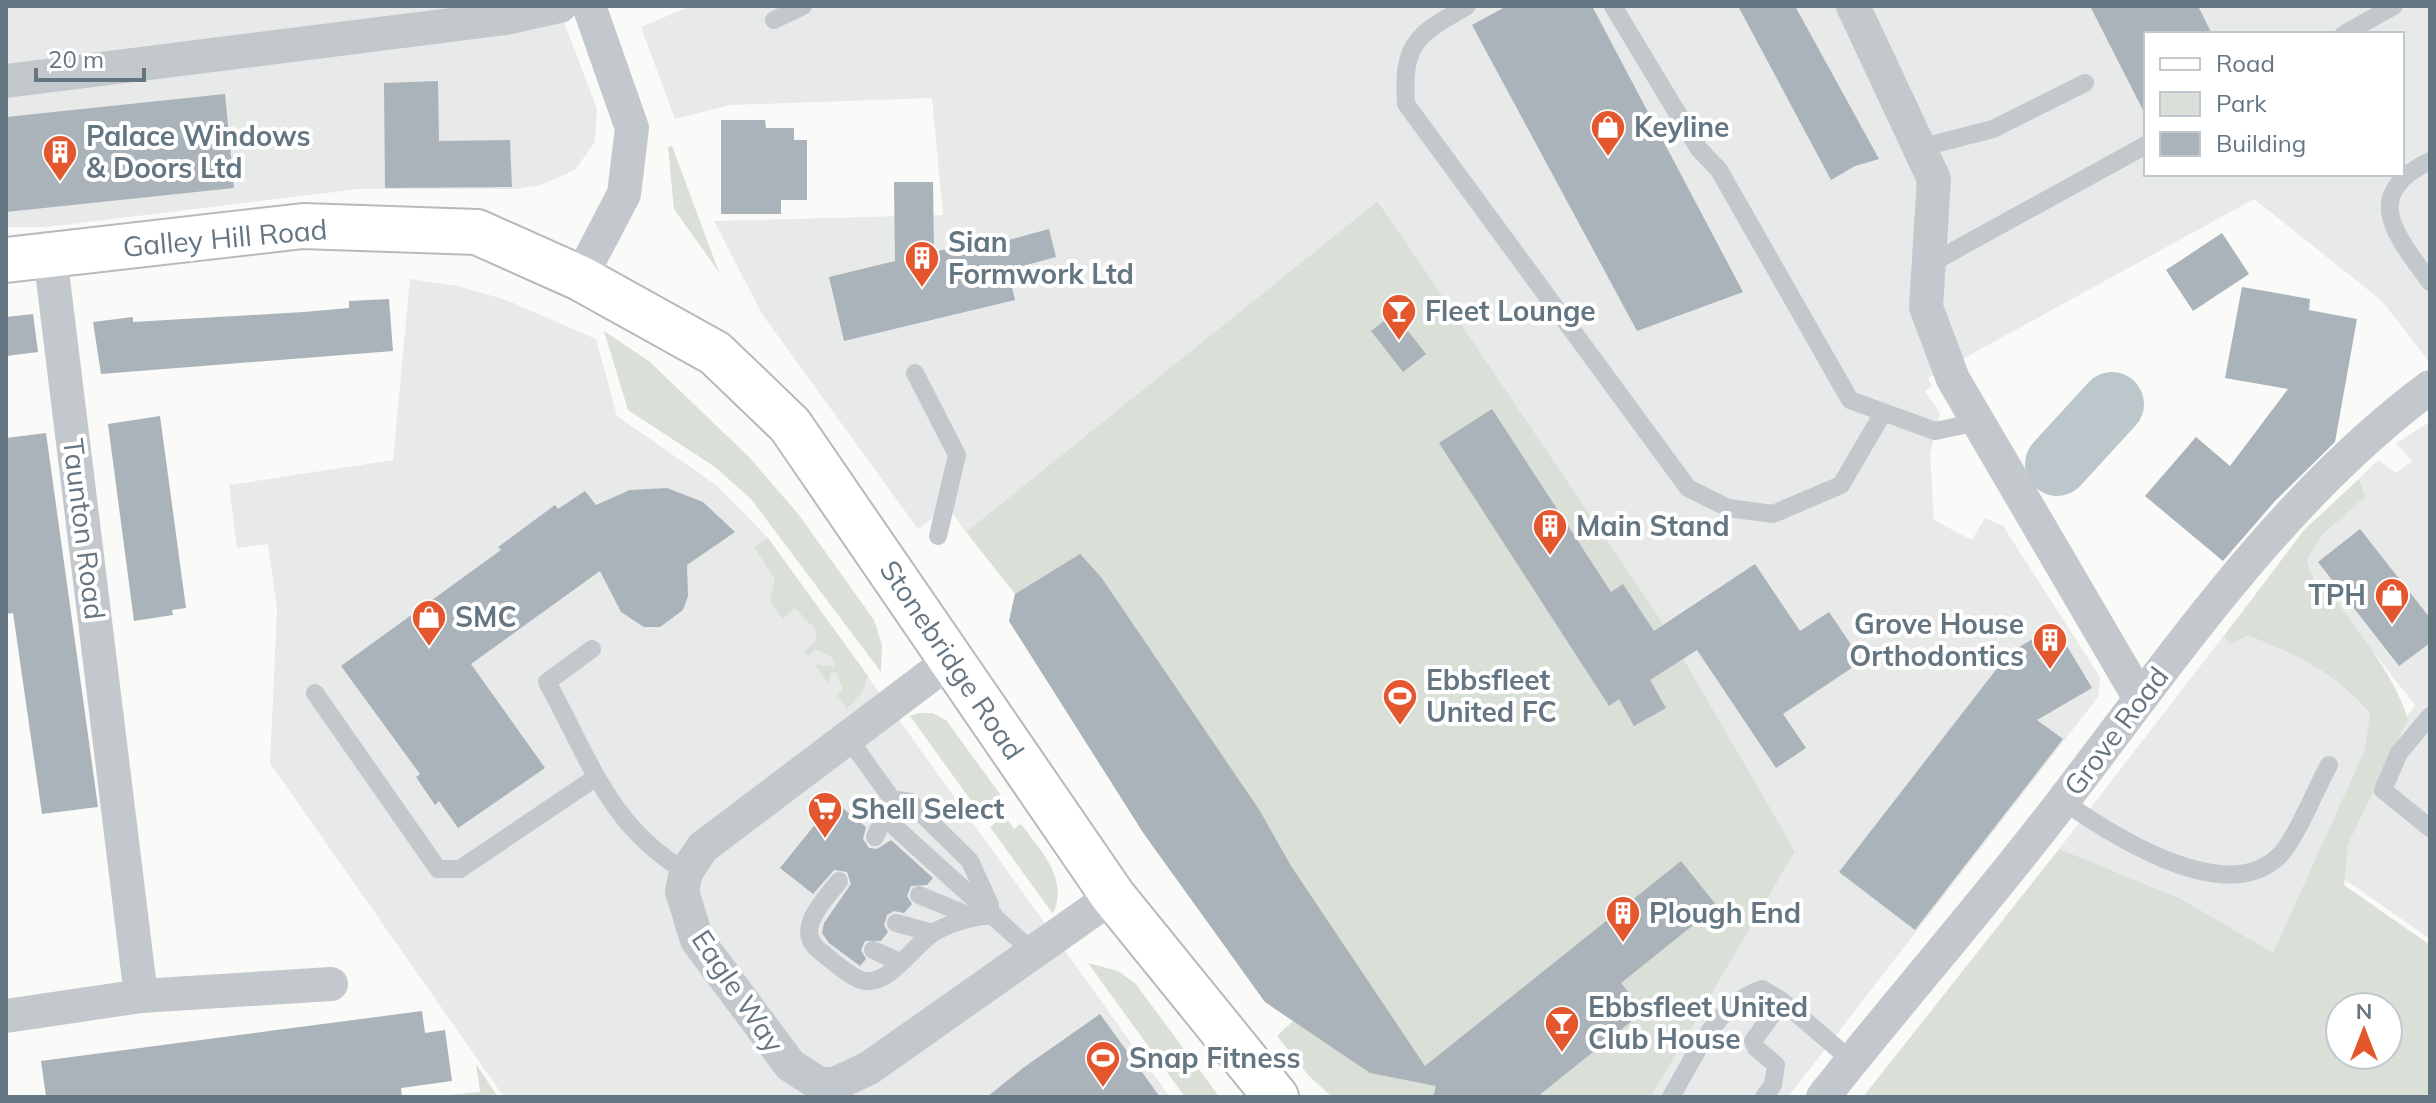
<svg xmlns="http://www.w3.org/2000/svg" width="2436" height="1103" font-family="Mulish,sans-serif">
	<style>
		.built { fill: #e8e9e9; fill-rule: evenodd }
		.green { fill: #dadfd7; fill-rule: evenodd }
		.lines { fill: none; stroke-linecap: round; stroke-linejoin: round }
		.river { stroke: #bbc7cb; stroke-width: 64 }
		.building { fill: #aab3b9 }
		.primary-casing { stroke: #b5babe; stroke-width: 48 }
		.lane { stroke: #c3c8cc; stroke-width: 18 }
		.street { stroke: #c3c8cc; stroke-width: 34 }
		.primary { stroke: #fff; stroke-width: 44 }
		.labels { text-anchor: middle; stroke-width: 8; stroke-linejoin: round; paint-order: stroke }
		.poi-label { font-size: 28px; font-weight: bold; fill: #657683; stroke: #fff; text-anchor: start }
		.street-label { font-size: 28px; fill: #657683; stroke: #fff }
	</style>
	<rect width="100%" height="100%" fill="#fafaf8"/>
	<!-- built -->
	<path class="built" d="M6 6H558L597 109 595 142 575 170 541 185 515 189H359L47 227H6Z
		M691 6H2430V363L2382 301 2254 199 1928 378 1932 386 1925 391 1940 413 1930 454 1934 520 1972 540 1985 518 2003 526 2100 677 2098 697 1788 1097H1651L1795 850 1379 201 966 532 948 507 918 529 762 314 714 221 943 215 932 98 730 105 675 119 641 27ZM2146 34H2402V174H2146Z
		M410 279 458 286 506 300 596 339 617 416 716 485 768 538 1170 1097H504L270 763 277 609 268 544 237 548 229 485 393 460Z
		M2430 422V939L2317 860 2273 953 2059 849 2238 617 2405 719 2415 705 2291 547 2378 460 2396 473 2412 461 2396 443Z"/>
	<!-- green -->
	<path class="green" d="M672 146 717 267 721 275 674 209 668 147Z
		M1378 201 1660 619 1795 851 1651 1097H1332L1309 1076 1277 1036 1293 1021 1265 1002 1144 834 1009 621 1015 594 966 532Z
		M604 331 650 362 749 457 799 515 874 620 882 645 881 672 751 499 715 467 628 410Z
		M2359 479 2365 497 2322 535 2307 559C2311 584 2324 584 2338 603 2364 639 2394 676 2408 719L2348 844 2344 885 2430 945V1097H1863L2059 849 2181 899 2273 953 2365 750 2370 713C2333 671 2299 656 2248 635L2231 644 2224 636 2304 530ZM2340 1007H2388V1055H2340Z
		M768 538 868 676 862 692 847 709 837 695 843 691 837 673 831 672 829 684 814 664 835 667 832 657 816 649 808 656 805 652 817 638 815 629 795 608 783 619 770 602 775 579 754 547Z
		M918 713H932L946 720 1008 805 985 820 910 716Z
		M1005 816 1014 829 1021 824C1041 851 1069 879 1053 914L990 827Z
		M1088 963 1118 971 1135 983 1218 1095 1223 1097H1185Z
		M476 1064 498 1097H429L480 1092Z"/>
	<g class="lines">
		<!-- river -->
		<path class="river" d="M2057 464 2112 404"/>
	</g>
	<!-- building -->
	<path class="building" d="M1507 6H1592L1743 292 1637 331 1472 25Z
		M1738 6H1795L1879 159 1855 166 1831 180Z
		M2090 6H2198L2212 34H2146V116Z
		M438 81 439 141 510 140 512 187 385 188 384 83Z
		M225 94 234 188 6 212V117Z
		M721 120H765L766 128H794V140H807V200H781V214H721Z
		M894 182H933L934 252 1000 236 1001 242 1049 229 1056 257 1008 270 1015 300 844 341 829 277 895 261Z
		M2222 233 2249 274 2193 311 2166 270Z
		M2242 287 2310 299 2309 310 2357 319 2335 442 2275 501 2223 561 2145 496 2196 437 2230 466 2288 389 2225 378Z
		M389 299 393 351 101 374 93 322 133 317V322L304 312 349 308V301Z
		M1394 313 1426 354 1403 372 1371 331Z
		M33 314 38 352 6 356V317Z
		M1492 409 1611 592 1623 584 1654 631 1755 564 1800 631 1829 612 1862 661 1783 714 1806 748 1776 768 1697 650 1650 680 1666 708 1634 726 1619 699 1609 706 1439 443Z
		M160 416 186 608 172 610 173 615 134 621 108 424Z
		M46 433 98 807 42 814 13 613 6 614V438Z
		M667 488 703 502 735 532 687 565 688 596 683 610 660 627H644L621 612 600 571 471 664 545 768 458 828 439 801 435 805 416 777 420 774 341 666 501 550 498 547 555 505 558 509 585 491 596 505 630 490Z
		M2360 529 2430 618V643L2399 666 2318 562Z
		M1080 554 1101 577 1260 811 1291 866 1425 1066 1681 861 1717 906 1621 983 1644 1011 1537 1097H1433L1436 1086 1370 1073 1265 1002 1144 834 1009 621 1015 594Z
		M2055 626 2092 688 2037 720 2063 739 1915 930 1839 872 2009 653Z
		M834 801 866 827 863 839 869 848 877 849 891 840 933 878 927 885 911 886 907 896 912 904 904 913 894 911 887 915 884 925 888 932 881 941H865L861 950 866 959 860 966 829 943 822 933 824 923 851 884 847 872 834 870 813 894 780 868Z
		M422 1011 425 1033 445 1030 452 1081 401 1088 402 1097H46L41 1061Z
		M1100 1014 1160 1097H987L1023 1068Z"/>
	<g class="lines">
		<!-- primary casing -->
		<g class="primary-casing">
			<path id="primary" d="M6 260 303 226 477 232 580 278 715 353 790 425 1113 896 1276 1097"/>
		</g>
		<!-- lane -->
		<path class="lane" d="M1467 6C1417 35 1402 42 1406 104L1688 488 1728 508 1773 514 1841 485 1883 413
			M1613 6 1699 149 1719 170 1850 400 1935 431 1978 422
			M774 20 803 6
			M2344 34 2394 6
			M1919 148 1993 129 2085 83
			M2430 161C2359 195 2397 236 2430 282
			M1926 266 2146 145
			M915 373 957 455 938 536
			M592 649 547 682C590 759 607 824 686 872
			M315 693 438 869H460L595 778
			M2430 716 2399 753 2383 790 2430 828
			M848 738 892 799 896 828 1034 953
			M892 799 910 802 970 861 990 905
			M2063 801C2110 834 2225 909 2279 856 2295 841 2317 786 2329 765
			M875 837 891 802
			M839 881C824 901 792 930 821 952 832 960 847 975 861 980 889 989 914 943 936 931 955 921 972 916 994 915
			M919 895 970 916
			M896 923 933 933
			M873 950 900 962
			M1782 1001 1852 1061
			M1671 1097C1695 1056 1715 1005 1762 989L1782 1001 1753 1041 1756 1048 1776 1065 1773 1085 1764 1097"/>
		<!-- street -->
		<path class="street" d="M1853 6 1934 179 1926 307 1953 379 2139 697
			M6 81 506 18 560 6
			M50 255 141 996
			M580 278 624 194 632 128 589 6
			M952 659 703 847 686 872 682 891 697 940 790 1065 819 1084H835L869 1068 1113 896
			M6 1016 141 996 331 984
			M1823 1097C1902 997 1986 902 2063 801 2175 655 2281 498 2430 387"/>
		<!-- primary -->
		<use href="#primary" class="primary"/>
	</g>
	<!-- icons -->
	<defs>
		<g id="shop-pin" transform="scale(1.8)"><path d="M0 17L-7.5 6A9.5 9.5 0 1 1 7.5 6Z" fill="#e4572e" stroke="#fff"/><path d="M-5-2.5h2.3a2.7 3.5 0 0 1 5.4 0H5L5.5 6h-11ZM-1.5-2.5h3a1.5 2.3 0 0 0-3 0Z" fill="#fff"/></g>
		<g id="building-pin" transform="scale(1.8)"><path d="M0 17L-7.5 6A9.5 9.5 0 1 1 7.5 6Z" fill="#e4572e" stroke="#fff"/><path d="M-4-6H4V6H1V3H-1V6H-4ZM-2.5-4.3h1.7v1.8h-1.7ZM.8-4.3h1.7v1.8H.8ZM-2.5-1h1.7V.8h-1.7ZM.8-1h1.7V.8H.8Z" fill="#fff"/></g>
		<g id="bar-pin" transform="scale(1.8)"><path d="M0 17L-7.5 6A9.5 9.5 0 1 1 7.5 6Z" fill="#e4572e" stroke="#fff"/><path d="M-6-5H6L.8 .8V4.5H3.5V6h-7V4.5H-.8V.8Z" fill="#fff"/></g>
		<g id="stadium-pin" transform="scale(1.8)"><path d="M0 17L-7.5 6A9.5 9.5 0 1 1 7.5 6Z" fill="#e4572e" stroke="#fff"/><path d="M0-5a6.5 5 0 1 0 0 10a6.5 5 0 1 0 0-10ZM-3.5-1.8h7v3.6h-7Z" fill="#fff"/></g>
		<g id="supermarket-pin" transform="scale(1.8)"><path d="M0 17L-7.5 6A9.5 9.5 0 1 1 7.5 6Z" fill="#e4572e" stroke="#fff"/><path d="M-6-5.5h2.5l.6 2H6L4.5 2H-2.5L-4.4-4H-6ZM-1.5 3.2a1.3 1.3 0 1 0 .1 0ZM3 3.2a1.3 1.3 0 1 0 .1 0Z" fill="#fff"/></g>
	</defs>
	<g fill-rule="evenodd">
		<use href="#shop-pin" x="1608" y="127"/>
		<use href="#building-pin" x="60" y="152"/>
		<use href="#building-pin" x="922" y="258"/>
		<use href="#bar-pin" x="1399" y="311"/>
		<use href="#building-pin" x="1550" y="526"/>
		<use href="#shop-pin" x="2392" y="595"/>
		<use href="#shop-pin" x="429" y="617"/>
		<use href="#building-pin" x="2050" y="640"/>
		<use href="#stadium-pin" x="1400" y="696"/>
		<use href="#supermarket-pin" x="825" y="809"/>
		<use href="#building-pin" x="1623" y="913"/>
		<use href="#bar-pin" x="1562" y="1023"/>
		<use href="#stadium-pin" x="1103" y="1058"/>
	</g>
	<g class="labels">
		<!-- poi labels -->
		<g class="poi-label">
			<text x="1634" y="137">Keyline</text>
			<text x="86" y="146">Palace Windows<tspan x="86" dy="32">&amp; Doors Ltd</tspan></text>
			<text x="948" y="252">Sian<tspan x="948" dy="32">Formwork Ltd</tspan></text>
			<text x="1425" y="321">Fleet Lounge</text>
			<text x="1576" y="536">Main Stand</text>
			<text x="2366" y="605" text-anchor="end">TPH</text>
			<text x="455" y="627">SMC</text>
			<text x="2024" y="634" text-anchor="end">Grove House<tspan x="2024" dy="32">Orthodontics</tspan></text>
			<text x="1426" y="690">Ebbsfleet<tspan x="1426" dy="32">United FC</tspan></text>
			<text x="851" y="819">Shell Select</text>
			<text x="1649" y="923">Plough End</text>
			<text x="1588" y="1017">Ebbsfleet United<tspan x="1588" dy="32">Club House</tspan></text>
			<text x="1129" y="1068">Snap Fitness</text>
		</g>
		<!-- street labels -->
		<g class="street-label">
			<text transform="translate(225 238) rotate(-5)" y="10">Galley Hill Road</text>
			<text transform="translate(84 529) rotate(83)" y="10">Taunton Road</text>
			<text transform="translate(952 660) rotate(56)" y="10">Stonebridge Road</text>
			<text transform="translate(2116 731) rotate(-53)" y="10">Grove Road</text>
			<text transform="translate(738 991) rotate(56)" y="10">Eagle Way</text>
		</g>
	</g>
	<!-- border -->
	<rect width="2436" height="1103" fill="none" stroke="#657683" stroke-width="16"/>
	<!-- legend -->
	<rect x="2144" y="32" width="260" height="144" fill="#ffffff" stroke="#c1c8cd" stroke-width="2"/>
	<rect x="2160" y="58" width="40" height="12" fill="#ffffff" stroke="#c1c8cd" stroke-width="2"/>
	<text x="2216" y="72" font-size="24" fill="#657683">Road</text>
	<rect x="2160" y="92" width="40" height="24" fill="#dadfd7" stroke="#c1c8cd" stroke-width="2"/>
	<text x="2216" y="112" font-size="24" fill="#657683">Park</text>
	<rect x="2160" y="132" width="40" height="24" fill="#aab3b9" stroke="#c1c8cd" stroke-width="2"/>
	<text x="2216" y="152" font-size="24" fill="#657683">Building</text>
	<!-- north arrow -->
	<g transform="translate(2364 1031)"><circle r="38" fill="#ffffff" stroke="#c1c8cd" stroke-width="2"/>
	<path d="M0-6L14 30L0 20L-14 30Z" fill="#e4572e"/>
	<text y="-12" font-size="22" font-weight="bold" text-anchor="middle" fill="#657683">N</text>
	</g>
	<!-- scale -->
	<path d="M36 68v12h108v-12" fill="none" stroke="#657683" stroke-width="4"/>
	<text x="48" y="68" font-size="24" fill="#657683" stroke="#ffffff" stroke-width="6" paint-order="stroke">20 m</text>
</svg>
